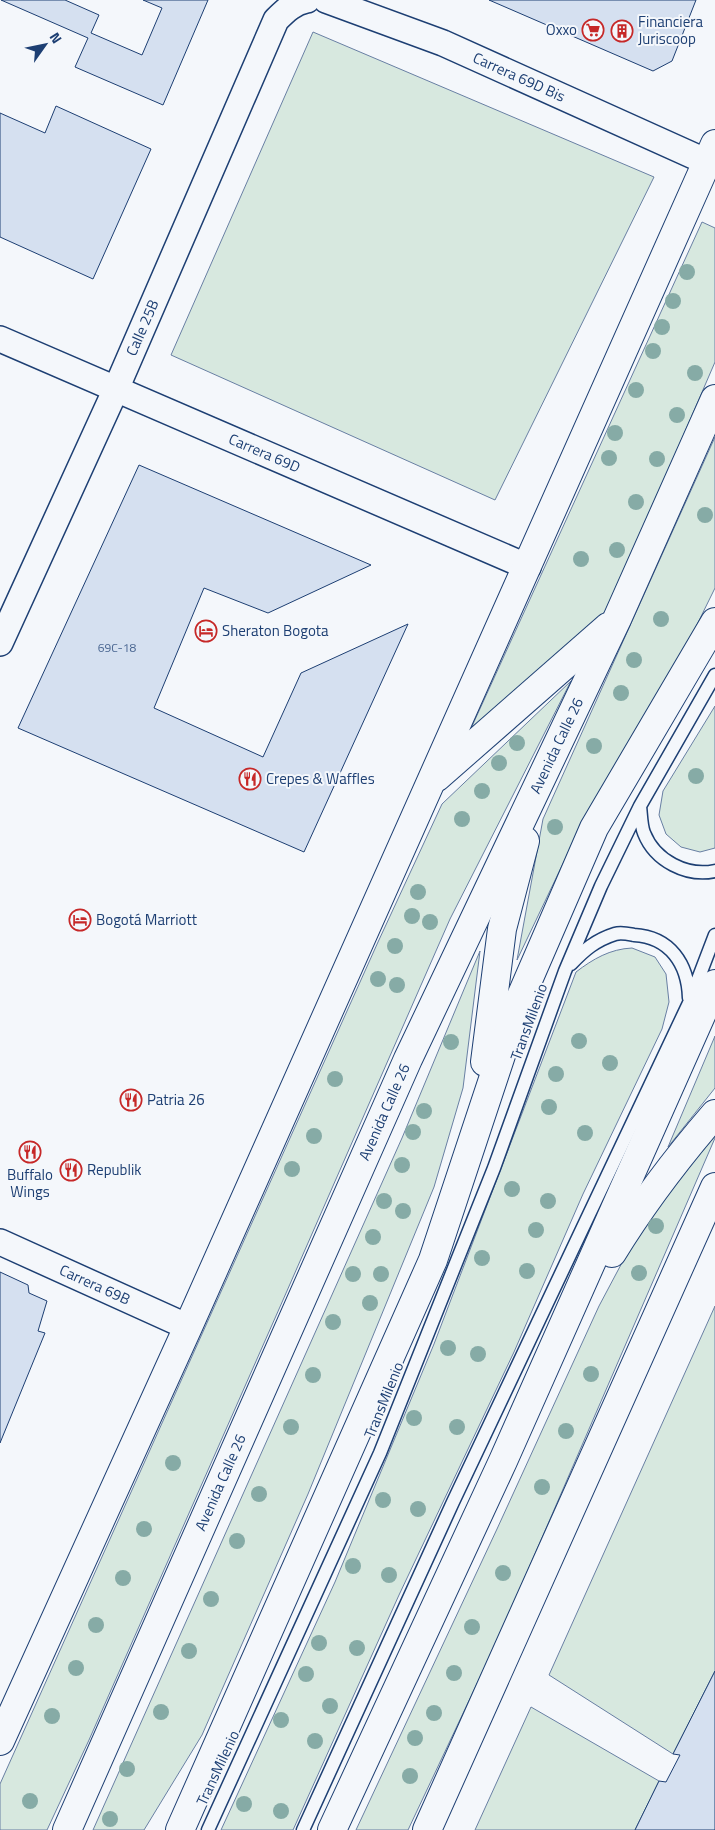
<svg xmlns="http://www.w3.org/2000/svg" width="715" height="1830" font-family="'Titillium Web',sans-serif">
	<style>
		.green { fill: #d7e8df; stroke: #687fa3 }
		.building { fill: #d5e0f0; stroke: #1d3f73 }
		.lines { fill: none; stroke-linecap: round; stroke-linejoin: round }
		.service-casing { stroke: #1d3f73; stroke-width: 15 }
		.minor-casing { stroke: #1d3f73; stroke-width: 28 }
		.primary-casing { stroke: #1d3f73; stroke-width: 30 }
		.service { stroke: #f4f7fb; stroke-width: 12 }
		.minor { stroke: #f4f7fb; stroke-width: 25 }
		.primary { stroke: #f4f7fb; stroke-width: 28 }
		.tree { fill: #86aba6 }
		.labels { text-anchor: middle; stroke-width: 4; stroke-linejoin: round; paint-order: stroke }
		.number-label { font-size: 12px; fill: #4b6792 }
		.poi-label { font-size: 15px; fill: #1d3f73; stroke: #f4f7fb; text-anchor: start }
		.street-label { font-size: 15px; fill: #1d3f73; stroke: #f4f7fb }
	</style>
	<rect width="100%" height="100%" fill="#f4f7fb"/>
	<!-- green -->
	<path class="green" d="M313 32 654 177 495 500 171 355Z
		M702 222 715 228V362L606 615 468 735Z
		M715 437V588L685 649 589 809 517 960 543 819Z
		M571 681 450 919 283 1300 89 1740 47 1830H0V1784L378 942 442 804Z
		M715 706V848L700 852 681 847 666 834 659 815 663 791Z
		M632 948 655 957 666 974 669 1002 662 1029 583 1194 514 1352 399 1595 293 1830H221L335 1582 434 1344 576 972C593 959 610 949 632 948Z
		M480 951 463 1088 434 1187 308 1494 202 1735 144 1830H93L402 1138Z
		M715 1036V1088L668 1147Z
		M715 1133V1138L499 1637 408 1830H356L497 1529 599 1306 641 1227Z
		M715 1306V1671L673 1754 549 1675Z
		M531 1707 659 1781 635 1830H475Z"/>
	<!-- building -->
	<path class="building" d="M1 0H65L99 15 91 33 142 55 162 8 143 0H208L163 105 75 67 88 38Z
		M489 0H696L672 61 653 71Z
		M56 106 151 149 93 279 0 237V113L45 133Z
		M139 465 371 565 268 613 204 588 154 708 263 757 301 673 408 624 304 852 18 728Z
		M0 1272 28 1285 29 1293 47 1301 38 1331 45 1333 0 1443Z
		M715 1671V1830H635L659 1781 666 1782 680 1755 673 1754Z"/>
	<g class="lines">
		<!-- service casing -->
		<g class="service-casing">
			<path id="service" d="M640 806C641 814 641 826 644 833 655 861 687 877 715 871
				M571 964C584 950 596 940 615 934 621 932 629 934 634 935 670 937 688 964 689 998
				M208 1830 380 1453 494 1168 565 971 601 886 640 806 715 675
				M303 1830 453 1502 689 1003 715 935"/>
		</g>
		<!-- minor casing -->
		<g class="minor-casing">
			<g id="minor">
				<path id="s1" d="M326 0 443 43 707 162"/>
				<path id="s2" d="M0 339 528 567"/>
				<path id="s3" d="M0 643 116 389 276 20C285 11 294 2 307 0"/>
				<path id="s4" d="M0 1242 188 1327"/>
			</g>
		</g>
		<!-- primary casing -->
		<g class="primary-casing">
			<g id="primary">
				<path d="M437 777 608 627"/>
				<path d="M485 1062 502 929 525 841"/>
				<path d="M612 1253C642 1204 677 1158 715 1114"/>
				<path d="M0 1741 188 1327 715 144"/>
				<path id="s5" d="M67 1830 408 1059 617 619 715 399"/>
				<path d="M180 1830 433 1260 519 1001 594 828 715 622"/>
				<path d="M332 1830 503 1461 715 984"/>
				<path d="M427 1830 715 1187"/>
			</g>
		</g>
		<!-- service -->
		<use href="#service" class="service"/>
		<!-- minor -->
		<use href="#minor" class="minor"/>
		<!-- primary -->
		<use href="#primary" class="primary"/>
	</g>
	<!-- trees -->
	<g class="tree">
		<circle cx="687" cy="272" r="8"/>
		<circle cx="673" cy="301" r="8"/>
		<circle cx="662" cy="327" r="8"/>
		<circle cx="653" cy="351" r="8"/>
		<circle cx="695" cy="373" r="8"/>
		<circle cx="636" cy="390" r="8"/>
		<circle cx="677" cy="415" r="8"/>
		<circle cx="615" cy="433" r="8"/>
		<circle cx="609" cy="458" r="8"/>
		<circle cx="657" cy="459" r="8"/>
		<circle cx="636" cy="502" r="8"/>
		<circle cx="705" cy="515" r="8"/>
		<circle cx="617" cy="550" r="8"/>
		<circle cx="581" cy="559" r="8"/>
		<circle cx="661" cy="619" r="8"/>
		<circle cx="634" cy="660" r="8"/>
		<circle cx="621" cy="693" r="8"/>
		<circle cx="517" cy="743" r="8"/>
		<circle cx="594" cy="746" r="8"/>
		<circle cx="499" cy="763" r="8"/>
		<circle cx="696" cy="776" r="8"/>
		<circle cx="482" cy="791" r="8"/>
		<circle cx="462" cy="819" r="8"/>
		<circle cx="555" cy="827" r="8"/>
		<circle cx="418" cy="892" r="8"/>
		<circle cx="412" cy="916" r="8"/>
		<circle cx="430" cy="922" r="8"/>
		<circle cx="395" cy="946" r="8"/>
		<circle cx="378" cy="979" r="8"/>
		<circle cx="397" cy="985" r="8"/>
		<circle cx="579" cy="1041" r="8"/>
		<circle cx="451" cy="1042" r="8"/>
		<circle cx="610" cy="1063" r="8"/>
		<circle cx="556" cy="1074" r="8"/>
		<circle cx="335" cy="1079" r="8"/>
		<circle cx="549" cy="1107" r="8"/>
		<circle cx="424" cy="1111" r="8"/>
		<circle cx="413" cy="1132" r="8"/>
		<circle cx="585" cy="1133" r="8"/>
		<circle cx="314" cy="1136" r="8"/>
		<circle cx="402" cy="1165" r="8"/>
		<circle cx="292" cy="1169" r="8"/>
		<circle cx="512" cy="1189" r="8"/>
		<circle cx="384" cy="1201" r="8"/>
		<circle cx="548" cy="1201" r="8"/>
		<circle cx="403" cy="1211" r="8"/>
		<circle cx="656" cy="1226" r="8"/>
		<circle cx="536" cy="1230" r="8"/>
		<circle cx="373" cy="1237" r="8"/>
		<circle cx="482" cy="1258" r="8"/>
		<circle cx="527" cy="1271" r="8"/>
		<circle cx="639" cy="1273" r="8"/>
		<circle cx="353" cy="1274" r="8"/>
		<circle cx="381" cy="1274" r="8"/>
		<circle cx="370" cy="1303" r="8"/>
		<circle cx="333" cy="1322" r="8"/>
		<circle cx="448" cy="1348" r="8"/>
		<circle cx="478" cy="1354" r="8"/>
		<circle cx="591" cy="1374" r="8"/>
		<circle cx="313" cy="1375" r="8"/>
		<circle cx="414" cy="1418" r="8"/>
		<circle cx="291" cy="1427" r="8"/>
		<circle cx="457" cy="1427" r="8"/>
		<circle cx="566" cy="1431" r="8"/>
		<circle cx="173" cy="1463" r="8"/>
		<circle cx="542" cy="1487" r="8"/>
		<circle cx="259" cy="1494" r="8"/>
		<circle cx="383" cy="1500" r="8"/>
		<circle cx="418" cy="1509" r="8"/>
		<circle cx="144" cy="1529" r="8"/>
		<circle cx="237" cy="1541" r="8"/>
		<circle cx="353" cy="1566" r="8"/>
		<circle cx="503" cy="1573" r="8"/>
		<circle cx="389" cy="1575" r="8"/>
		<circle cx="123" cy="1578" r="8"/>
		<circle cx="211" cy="1599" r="8"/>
		<circle cx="96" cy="1625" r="8"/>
		<circle cx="472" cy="1627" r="8"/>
		<circle cx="319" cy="1643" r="8"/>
		<circle cx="357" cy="1648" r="8"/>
		<circle cx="189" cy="1651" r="8"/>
		<circle cx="76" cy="1668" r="8"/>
		<circle cx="454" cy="1673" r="8"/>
		<circle cx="306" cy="1674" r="8"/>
		<circle cx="330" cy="1706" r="8"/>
		<circle cx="161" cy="1712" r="8"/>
		<circle cx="434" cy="1713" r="8"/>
		<circle cx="52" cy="1716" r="8"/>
		<circle cx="281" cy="1720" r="8"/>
		<circle cx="415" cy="1738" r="8"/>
		<circle cx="315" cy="1741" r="8"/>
		<circle cx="127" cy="1769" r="8"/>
		<circle cx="410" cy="1776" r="8"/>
		<circle cx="30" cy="1801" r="8"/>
		<circle cx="244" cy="1804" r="8"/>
		<circle cx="281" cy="1811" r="8"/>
		<circle cx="110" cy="1819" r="8"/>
	</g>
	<!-- icons -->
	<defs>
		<g id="supermarket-ring" transform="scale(1.125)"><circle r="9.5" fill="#f4f7fb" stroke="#c62828" stroke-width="1.5"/><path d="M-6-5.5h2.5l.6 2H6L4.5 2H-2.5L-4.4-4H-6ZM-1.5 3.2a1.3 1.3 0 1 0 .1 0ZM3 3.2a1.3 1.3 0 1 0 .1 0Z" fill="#c62828"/></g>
		<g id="building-ring" transform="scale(1.125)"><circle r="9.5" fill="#f4f7fb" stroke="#c62828" stroke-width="1.5"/><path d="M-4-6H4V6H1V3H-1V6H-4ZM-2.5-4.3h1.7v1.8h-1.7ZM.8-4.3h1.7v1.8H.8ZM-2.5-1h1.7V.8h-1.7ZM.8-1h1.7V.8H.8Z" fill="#c62828"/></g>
		<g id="hotel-ring" transform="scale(1.125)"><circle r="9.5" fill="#f4f7fb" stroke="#c62828" stroke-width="1.5"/><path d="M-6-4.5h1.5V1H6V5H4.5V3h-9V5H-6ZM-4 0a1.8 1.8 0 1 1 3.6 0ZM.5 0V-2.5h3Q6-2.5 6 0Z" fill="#c62828"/></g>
		<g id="restaurant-ring" transform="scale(1.125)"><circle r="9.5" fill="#f4f7fb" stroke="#c62828" stroke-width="1.5"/><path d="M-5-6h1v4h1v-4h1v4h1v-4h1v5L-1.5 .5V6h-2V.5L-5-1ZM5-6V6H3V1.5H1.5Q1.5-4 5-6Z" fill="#c62828"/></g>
	</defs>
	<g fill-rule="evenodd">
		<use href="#supermarket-ring" x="593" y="30"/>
		<use href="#building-ring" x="622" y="31"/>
		<use href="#hotel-ring" x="206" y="631"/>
		<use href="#restaurant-ring" x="250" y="779"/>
		<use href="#hotel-ring" x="80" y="920"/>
		<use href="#restaurant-ring" x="131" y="1100"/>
		<use href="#restaurant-ring" x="30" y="1152"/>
		<use href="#restaurant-ring" x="71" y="1170"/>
	</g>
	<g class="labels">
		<!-- number labels -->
		<g class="number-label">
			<text x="117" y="652">69C-18</text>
		</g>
		<!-- poi labels -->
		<g class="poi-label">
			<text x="638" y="27">Financiera<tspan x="638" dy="17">Juriscoop</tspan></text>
			<text x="577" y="35" text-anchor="end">Oxxo</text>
			<text x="222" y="636">Sheraton Bogota</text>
			<text x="266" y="784">Crepes &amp; Waffles</text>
			<text x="96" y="925">Bogotá Marriott</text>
			<text x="147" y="1105">Patria 26</text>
			<text x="87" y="1175">Republik</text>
			<text x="30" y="1180" text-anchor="middle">Buffalo<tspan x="30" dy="17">Wings</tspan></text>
		</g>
		<!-- street labels -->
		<g class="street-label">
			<text dy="5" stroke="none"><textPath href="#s1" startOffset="208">Carrera 69D Bis</textPath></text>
			<text dy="5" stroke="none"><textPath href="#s3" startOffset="346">Calle 25B</textPath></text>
			<text dy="5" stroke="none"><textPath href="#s2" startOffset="288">Carrera 69D</textPath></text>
			<text dy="5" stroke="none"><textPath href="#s5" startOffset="1190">Avenida Calle 26</textPath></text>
			<text transform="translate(529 1022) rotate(-70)" y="5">TransMilenio</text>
			<text dy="5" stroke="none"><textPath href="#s5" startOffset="785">Avenida Calle 26</textPath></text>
			<text dy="5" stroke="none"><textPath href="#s4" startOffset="104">Carrera 69B</textPath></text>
			<text transform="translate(384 1400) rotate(-68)" y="5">TransMilenio</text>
			<text dy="5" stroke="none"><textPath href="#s5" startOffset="380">Avenida Calle 26</textPath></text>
			<text transform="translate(218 1768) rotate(-65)" y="5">TransMilenio</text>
		</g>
	</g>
	<!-- north arrow -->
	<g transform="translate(45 45) rotate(57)" stroke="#f4f7fb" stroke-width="4" paint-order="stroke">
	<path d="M0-4L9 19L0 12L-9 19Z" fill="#1d3f73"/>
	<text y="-8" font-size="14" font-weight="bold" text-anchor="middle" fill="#1d3f73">N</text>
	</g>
</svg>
